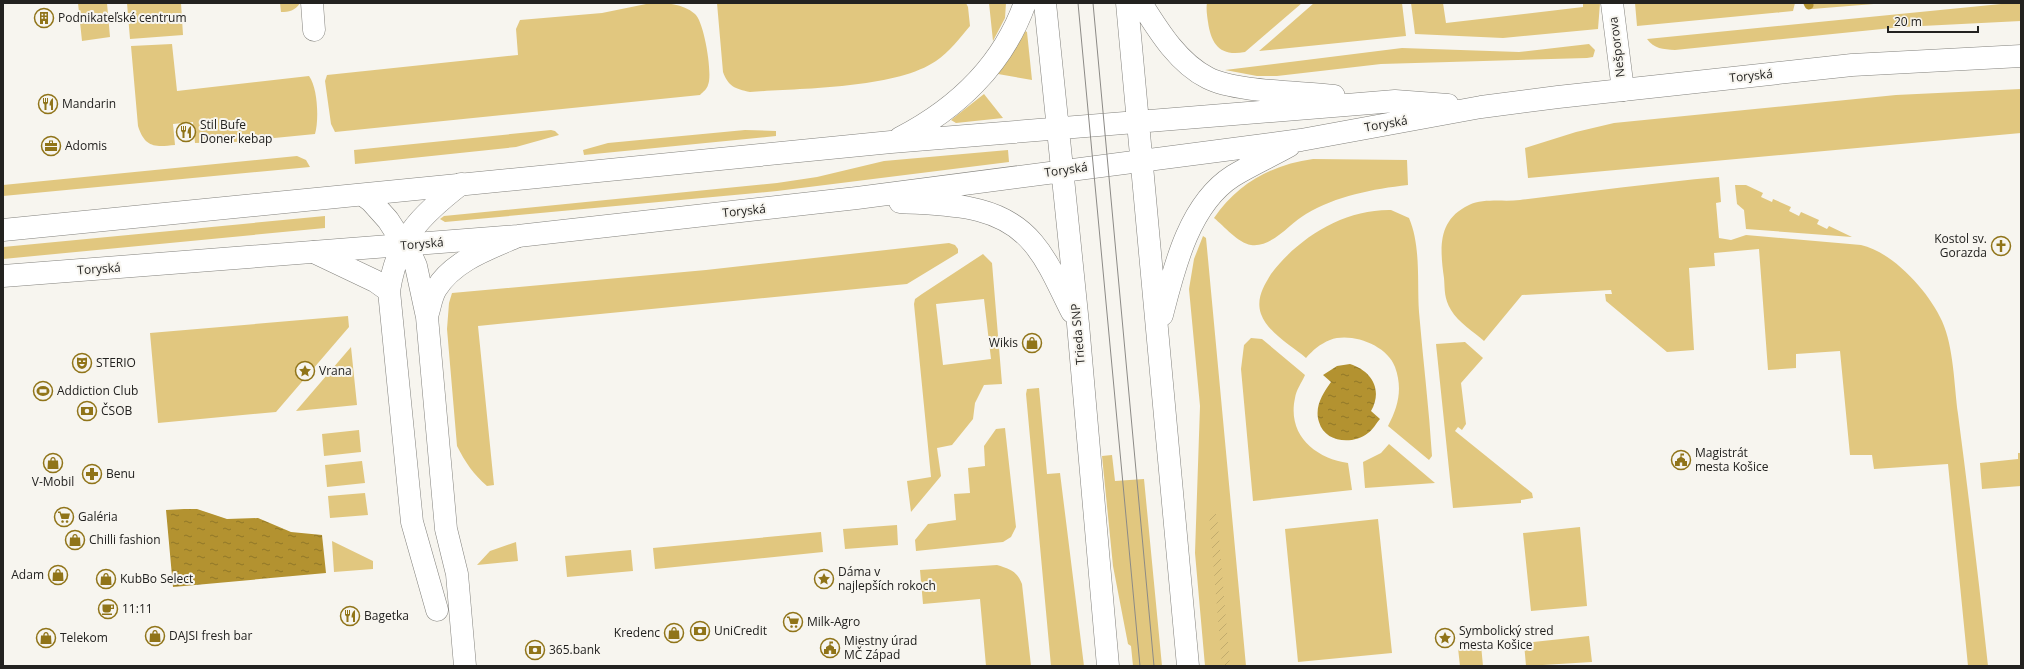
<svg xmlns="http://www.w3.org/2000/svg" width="2024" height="669" font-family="'Open Sans',sans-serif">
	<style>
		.grass { fill: #e1c77f; fill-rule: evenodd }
		.garden { fill: url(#garden-furrows) }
		.water { fill: url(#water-ripples) }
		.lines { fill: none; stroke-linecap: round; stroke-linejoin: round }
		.stream { stroke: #b39230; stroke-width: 9 }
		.minor-casing { stroke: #83827d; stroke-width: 23 }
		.tertiary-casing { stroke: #83827d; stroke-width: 23 }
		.minor { stroke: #fff; stroke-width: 22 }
		.tertiary { stroke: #fff; stroke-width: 22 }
		.tram { stroke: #8c8a86; stroke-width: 1 }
		.labels { text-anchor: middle; stroke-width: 4; stroke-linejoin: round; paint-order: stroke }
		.poi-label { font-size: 12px; fill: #232220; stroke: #f7f5ef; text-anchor: start }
		.street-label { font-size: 12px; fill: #232220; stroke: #f7f5ef }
	</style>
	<defs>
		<pattern id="garden-furrows" width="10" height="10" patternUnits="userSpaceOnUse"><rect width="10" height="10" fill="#e1c77f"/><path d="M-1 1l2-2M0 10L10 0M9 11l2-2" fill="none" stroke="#c1ab6d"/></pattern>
		<pattern id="water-ripples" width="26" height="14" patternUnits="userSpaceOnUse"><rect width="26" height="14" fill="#b39230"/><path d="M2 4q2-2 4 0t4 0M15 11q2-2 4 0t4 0" fill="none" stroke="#917728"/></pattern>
	</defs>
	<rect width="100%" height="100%" fill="#f7f5ef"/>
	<!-- grass -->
	<path class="grass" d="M78 3H107L110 37 82 41Z
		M127 3H181L183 35 130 39Z
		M280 3H300C295 11 289 12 281 12Z
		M651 3C667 3 682 3 695 14 704 21 713 75 708 85 707 89 703 92 700 95L335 132 331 124 325 81 327 75 518 55 516 29 520 20 602 13Z
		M717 3H966L968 7 970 26C960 38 949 52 936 61 895 89 800 88 750 92 735 89 728 86 723 72Z
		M989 3H1006L1005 18 993 41Z
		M1207 3H1302L1245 52C1220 57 1211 44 1208 22 1207 16 1206 8 1207 3Z
		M1314 3H1402L1406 36 1259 51Z
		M1411 3H1443L1446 23 1583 7V3H1600L1598 29 1503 38 1415 34Z
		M1635 3H1795L1793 11 1637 26Z
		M1806 3H1886L1812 9 1809 8Z
		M2021 3V21L1902 27 1675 50C1663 49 1654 49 1647 39L2001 4Z
		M1025 31 1027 32 1032 80 998 74Z
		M172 44 177 91 309 76C318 88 319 121 315 134L235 142 195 143 193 122 173 124 175 145C155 147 145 148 138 126L131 46Z
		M1589 44 1595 50 1593 57 1587 58 1381 64 1277 76H1257L1225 70 1402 48 1519 52Z
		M2021 89V133L1528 178 1525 148 1576 132 1614 123 1896 95Z
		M984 94 1003 118 956 123 951 120Z
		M551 130 555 131 559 135 516 147 355 164 354 150Z
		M745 130 776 131V136L584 155 583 150 608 143Z
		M1008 150 1009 162 777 191 445 222 440 219 444 216 777 183 817 177 884 161Z
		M297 156 306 160 310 167 3 196V185Z
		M1313 159 1407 160 1408 185C1373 189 1336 196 1306 214 1290 223 1272 248 1251 245 1238 243 1224 226 1214 218 1238 183 1271 165 1313 159Z
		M1719 177 1721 202 1716 203 1719 238 1731 240 1746 235 1861 245C1893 252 1929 292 1942 321 1954 348 1954 385 1958 414 1969 498 1979 582 1988 666H1968L1948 464 1874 469 1872 455H1850L1840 351 1796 354V368L1768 370 1759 249 1714 253 1715 266 1689 268 1694 350 1667 352 1606 301 1605 294H1612L1611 290 1522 295 1484 341C1474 332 1458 322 1451 310 1444 298 1445 291 1444 278 1440 249 1437 220 1469 205 1484 198 1504 202 1520 200 1586 192 1652 183 1719 177Z
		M1746 185 1763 193 1761 197 1772 202 1773 199 1791 207 1789 211 1799 216 1801 212 1819 220 1817 224 1827 229 1829 226 1852 237 1746 229 1744 210 1737 204 1735 185Z
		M1391 210 1409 218C1421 246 1417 282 1419 312 1423 360 1429 408 1432 456L1429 460 1388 426C1398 407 1403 389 1395 367 1387 345 1351 332 1330 340 1320 344 1313 350 1306 358 1292 346 1268 333 1261 314 1256 299 1263 287 1271 274 1298 238 1344 209 1391 210Z
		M325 216V228L3 259V247Z
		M1203 236 1206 238 1208 259 1246 666H1205L1195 553 1200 406 1189 289 1194 259Z
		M949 243 955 245 958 249V253L907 284 478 326 494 485 487 486C474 475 465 462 457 446L447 329 449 303 452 293 706 270Z
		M983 254 992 263 1002 384 984 385 975 403 973 419 952 445 937 448 941 476 911 512 907 481 931 477 914 304 915 299 922 294ZM984 299 991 359 943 365 936 304Z
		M348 316 349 327 276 412 158 423 150 333Z
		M1251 338 1262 339 1305 375C1302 382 1296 390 1295 398 1287 435 1315 458 1348 463L1352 490 1253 501 1241 369 1244 345Z
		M1465 342 1483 358 1461 383 1466 424 1462 430 1458 427 1455 431 1532 493 1533 498 1521 500V503L1453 508 1436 344Z
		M351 347 357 405 296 411Z
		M1039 388 1047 474 1060 473 1084 666H1051L1026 394 1027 389Z
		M1005 428 1016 527 1011 537 1003 542 916 551 915 540 928 524 956 520 954 494 970 493 968 468 985 466 984 446 996 429Z
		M359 430 361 452 324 456 322 434Z
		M1389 444 1435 483 1365 488 1363 462 1381 453Z
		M2018 453H2021V486L1982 489 1980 463 2018 459Z
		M1112 455 1115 481 1144 479 1162 666H1133L1131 646 1128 644 1113 566 1102 456Z
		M362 461 365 483 327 487 325 465Z
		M365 493 368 515 330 518 328 496Z
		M1378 519 1392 653 1298 662 1285 529Z
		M897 525 898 545 845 549 843 529Z
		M1580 527 1587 606 1531 611 1523 533Z
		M821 532 823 552 655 569 653 548Z
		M332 541 373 561V569L334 572Z
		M516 542 518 561 477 565 490 551Z
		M631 550 633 571 567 577 565 556Z
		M997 565C1010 569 1017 571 1022 584L1031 666H986L980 599 923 604 920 570Z
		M1589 636 1592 662 1526 666 1524 643Z
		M1481 645 1483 666H1460L1458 648Z"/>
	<!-- garden -->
	<path class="garden" d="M1209 514H1217L1230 666H1222Z"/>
	<!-- water -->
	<path class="water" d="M1350 364C1372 371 1383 390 1371 411L1380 419C1376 423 1373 430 1368 433 1353 445 1325 443 1319 422 1314 407 1323 393 1331 382L1323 375 1337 366Z
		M184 509H197L227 519 258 518 291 532 322 535 326 573 173 587 166 510Z"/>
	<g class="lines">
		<!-- stream -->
		<path class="stream" d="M1808 3 1809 5"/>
		<!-- minor casing -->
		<g class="minor-casing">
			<path id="minor" d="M312 3 314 30
				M1612 3 1623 90
				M363 195 371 201 388 220 412 257 416 266 427 317 446 529 457 574 465 666
				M314 252 375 281 389 291
				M427 316C430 308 431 297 436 289 453 261 488 249 516 237
				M437 610 412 522 389 291C397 238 421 215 461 184"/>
		</g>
		<!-- tertiary casing -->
		<g class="tertiary-casing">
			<path id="tertiary" d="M1045 3 1078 324 1108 666
				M1127 3 1188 666
				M1141 3C1158 30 1178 63 1208 78 1235 92 1301 92 1334 96
				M900 138C956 109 1003 65 1025 3
				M900 202C947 205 1000 203 1033 243 1050 263 1060 289 1072 312
				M3 230 891 142 1395 101 1448 105
				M3 276 518 236 857 198 1301 140 1481 107 1558 97 1852 65 2021 56
				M1162 315C1174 268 1189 204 1233 176 1251 165 1271 156 1289 146"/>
		</g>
		<!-- minor -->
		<use href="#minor" class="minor"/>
		<!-- tertiary -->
		<use href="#tertiary" class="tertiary"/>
		<!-- tram -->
		<path class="tram" d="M1078 3 1140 666
			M1093 3 1154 666"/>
	</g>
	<!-- icons -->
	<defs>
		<g id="building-ring" transform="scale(1)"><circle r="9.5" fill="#f7f5ef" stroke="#907419" stroke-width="1.5"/><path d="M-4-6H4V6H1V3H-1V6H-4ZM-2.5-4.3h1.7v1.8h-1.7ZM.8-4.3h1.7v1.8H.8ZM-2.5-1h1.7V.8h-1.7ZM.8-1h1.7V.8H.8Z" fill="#907419"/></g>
		<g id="restaurant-ring" transform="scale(1)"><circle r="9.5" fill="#f7f5ef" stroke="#907419" stroke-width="1.5"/><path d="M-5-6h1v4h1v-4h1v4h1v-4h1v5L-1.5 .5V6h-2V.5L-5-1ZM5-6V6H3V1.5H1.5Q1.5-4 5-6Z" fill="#907419"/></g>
		<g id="office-ring" transform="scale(1)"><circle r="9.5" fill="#f7f5ef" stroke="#907419" stroke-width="1.5"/><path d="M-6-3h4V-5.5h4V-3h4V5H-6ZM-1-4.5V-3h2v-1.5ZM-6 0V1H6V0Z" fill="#907419"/></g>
		<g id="church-ring" transform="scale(1)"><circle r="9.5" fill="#f7f5ef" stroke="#907419" stroke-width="1.5"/><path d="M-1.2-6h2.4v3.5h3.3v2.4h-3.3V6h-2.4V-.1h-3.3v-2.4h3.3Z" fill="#907419"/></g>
		<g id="shop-ring" transform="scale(1)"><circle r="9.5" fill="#f7f5ef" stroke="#907419" stroke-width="1.5"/><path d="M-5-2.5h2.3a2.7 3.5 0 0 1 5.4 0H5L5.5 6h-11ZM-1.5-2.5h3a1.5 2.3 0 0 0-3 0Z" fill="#907419"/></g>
		<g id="theatre-ring" transform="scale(1)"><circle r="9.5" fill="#f7f5ef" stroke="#907419" stroke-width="1.5"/><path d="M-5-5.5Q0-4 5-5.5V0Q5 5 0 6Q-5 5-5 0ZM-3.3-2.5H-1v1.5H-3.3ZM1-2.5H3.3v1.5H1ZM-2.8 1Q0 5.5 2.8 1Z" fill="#907419"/></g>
		<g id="sight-ring" transform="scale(1)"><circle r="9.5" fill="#f7f5ef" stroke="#907419" stroke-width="1.5"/><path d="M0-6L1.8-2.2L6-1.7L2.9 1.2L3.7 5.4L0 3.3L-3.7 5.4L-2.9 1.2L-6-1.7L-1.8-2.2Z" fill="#907419"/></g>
		<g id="stadium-ring" transform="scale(1)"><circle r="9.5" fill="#f7f5ef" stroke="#907419" stroke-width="1.5"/><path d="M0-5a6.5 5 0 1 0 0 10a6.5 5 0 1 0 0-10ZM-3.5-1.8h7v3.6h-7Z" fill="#907419"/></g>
		<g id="bank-ring" transform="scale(1)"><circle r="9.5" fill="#f7f5ef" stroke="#907419" stroke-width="1.5"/><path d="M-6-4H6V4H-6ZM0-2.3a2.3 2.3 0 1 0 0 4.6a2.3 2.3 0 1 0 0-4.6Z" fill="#907419"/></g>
		<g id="civic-ring" transform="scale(1)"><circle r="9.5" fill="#f7f5ef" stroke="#907419" stroke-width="1.5"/><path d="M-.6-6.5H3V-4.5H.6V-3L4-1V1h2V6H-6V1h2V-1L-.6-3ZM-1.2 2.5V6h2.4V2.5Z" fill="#907419"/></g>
		<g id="pharmacy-ring" transform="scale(1)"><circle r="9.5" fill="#f7f5ef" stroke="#907419" stroke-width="1.5"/><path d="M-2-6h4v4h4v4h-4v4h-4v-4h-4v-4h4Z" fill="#907419"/></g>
		<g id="supermarket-ring" transform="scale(1)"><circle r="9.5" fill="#f7f5ef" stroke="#907419" stroke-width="1.5"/><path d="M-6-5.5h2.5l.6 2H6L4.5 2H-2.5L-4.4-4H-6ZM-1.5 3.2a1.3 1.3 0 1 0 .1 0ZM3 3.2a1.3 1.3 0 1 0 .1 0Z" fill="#907419"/></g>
		<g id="cafe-ring" transform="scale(1)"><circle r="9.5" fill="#f7f5ef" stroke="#907419" stroke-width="1.5"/><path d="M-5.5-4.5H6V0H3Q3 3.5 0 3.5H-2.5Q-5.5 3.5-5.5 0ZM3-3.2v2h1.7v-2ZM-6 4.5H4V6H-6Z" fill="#907419"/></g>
	</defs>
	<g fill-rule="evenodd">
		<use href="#building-ring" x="44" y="18"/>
		<use href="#restaurant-ring" x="48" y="104"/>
		<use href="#restaurant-ring" x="186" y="132"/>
		<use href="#office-ring" x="51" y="146"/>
		<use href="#church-ring" x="2001" y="246"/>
		<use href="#shop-ring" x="1032" y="343"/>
		<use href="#theatre-ring" x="82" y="363"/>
		<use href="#sight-ring" x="305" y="371"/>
		<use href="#stadium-ring" x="43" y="391"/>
		<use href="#bank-ring" x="87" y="411"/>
		<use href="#civic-ring" x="1681" y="460"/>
		<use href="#shop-ring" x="53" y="463"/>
		<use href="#pharmacy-ring" x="92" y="474"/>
		<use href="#supermarket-ring" x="64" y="517"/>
		<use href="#shop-ring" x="75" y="540"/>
		<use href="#shop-ring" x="58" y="575"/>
		<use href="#shop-ring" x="106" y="579"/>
		<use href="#sight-ring" x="824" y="579"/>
		<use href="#cafe-ring" x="108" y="609"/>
		<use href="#restaurant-ring" x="350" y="616"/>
		<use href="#supermarket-ring" x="793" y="622"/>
		<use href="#bank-ring" x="700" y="631"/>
		<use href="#shop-ring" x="674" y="633"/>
		<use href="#shop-ring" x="155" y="636"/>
		<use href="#shop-ring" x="46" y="638"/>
		<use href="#sight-ring" x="1445" y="638"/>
		<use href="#civic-ring" x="830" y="648"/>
		<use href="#bank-ring" x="535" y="650"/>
	</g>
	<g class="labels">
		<!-- poi labels -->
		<g class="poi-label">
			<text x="58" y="22">Podnikateľské centrum</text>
			<text x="62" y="108">Mandarin</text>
			<text x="200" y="129">Stil Bufe<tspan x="200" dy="14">Doner kebap</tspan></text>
			<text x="65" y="150">Adomis</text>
			<text x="1987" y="243" text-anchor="end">Kostol sv.<tspan x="1987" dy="14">Gorazda</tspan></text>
			<text x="1018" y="347" text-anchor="end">Wikis</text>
			<text x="96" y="367">STERIO</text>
			<text x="319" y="375">Vrana</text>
			<text x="57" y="395">Addiction Club</text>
			<text x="101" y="415">ČSOB</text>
			<text x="1695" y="457">Magistrát<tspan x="1695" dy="14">mesta Košice</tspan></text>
			<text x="106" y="478">Benu</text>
			<text x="53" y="486" text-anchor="middle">V-Mobil</text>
			<text x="78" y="521">Galéria</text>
			<text x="89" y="544">Chilli fashion</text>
			<text x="838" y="576">Dáma v<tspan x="838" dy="14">najlepších rokoch</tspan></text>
			<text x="44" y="579" text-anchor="end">Adam</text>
			<text x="120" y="583">KubBo Select</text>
			<text x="122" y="613">11:11</text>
			<text x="364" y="620">Bagetka</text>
			<text x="807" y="626">Milk-Agro</text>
			<text x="714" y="635">UniCredit</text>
			<text x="1459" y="635">Symbolický stred<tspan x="1459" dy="14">mesta Košice</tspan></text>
			<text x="660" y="637" text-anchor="end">Kredenc</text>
			<text x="169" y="640">DAJSI fresh bar</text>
			<text x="60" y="642">Telekom</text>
			<text x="844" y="645">Miestny úrad<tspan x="844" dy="14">MČ Západ</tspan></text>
			<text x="549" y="654">365.bank</text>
		</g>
		<!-- street labels -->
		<g class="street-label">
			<text transform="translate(1617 47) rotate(-97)" y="4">Nešporova</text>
			<text transform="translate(1751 76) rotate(-6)" y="4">Toryská</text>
			<text transform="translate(1386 124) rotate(-10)" y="4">Toryská</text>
			<text transform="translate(1066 170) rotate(-8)" y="4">Toryská</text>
			<text transform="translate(744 211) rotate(-6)" y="4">Toryská</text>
			<text transform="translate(422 244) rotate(-5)" y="4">Toryská</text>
			<text transform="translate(99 269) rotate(-4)" y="4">Toryská</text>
			<text transform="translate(1078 334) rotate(-95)" y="4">Trieda SNP</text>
		</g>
	</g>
	<!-- border -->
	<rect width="2024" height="669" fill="none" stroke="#232220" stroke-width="8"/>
	<!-- scale -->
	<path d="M1888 26v6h90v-6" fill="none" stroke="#232220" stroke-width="2"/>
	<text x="1894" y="26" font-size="12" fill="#232220" stroke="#f7f5ef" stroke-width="3" paint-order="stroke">20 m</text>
</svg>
